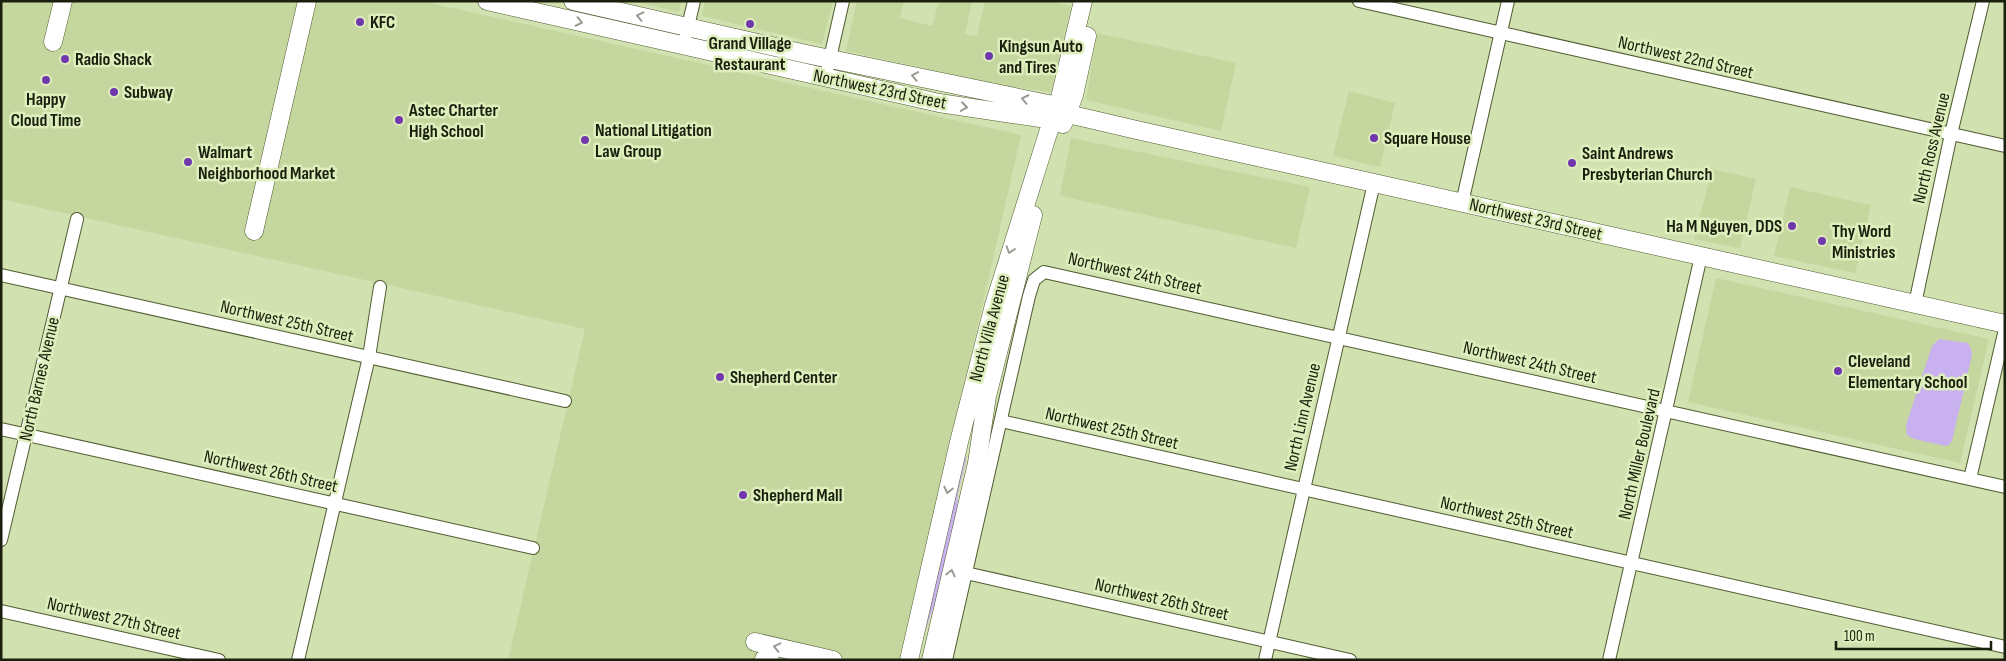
<svg xmlns="http://www.w3.org/2000/svg" width="2006" height="661" font-family="'Sofia Sans Condensed',sans-serif">
	<style>
		.built { fill: #c5d79e }
		.green { fill: #c9b1f0 }
		.lines { fill: none; stroke-linecap: round; stroke-linejoin: round }
		.street-casing { stroke: #4f5b2f; stroke-width: 14 }
		.secondary-casing { stroke: #4f5b2f; stroke-width: 19 }
		.street { stroke: #fff; stroke-width: 12 }
		.secondary { stroke: #fff; stroke-width: 18 }
		.oneway { stroke: #989b92 }
		.poi-dot { fill: #7138ae; stroke: #deeebc; stroke-width: 2 }
		.labels { text-anchor: middle; stroke-width: 5; stroke-linejoin: round; paint-order: stroke }
		.poi-label { font-size: 18px; font-weight: bold; fill: #1a200d; stroke: #deeebc; text-anchor: start }
		.street-label { font-size: 18px; fill: #1a200d; stroke: #deeebc }
	</style>
	<rect width="100%" height="100%" fill="#d1e1b0"/>
	<!-- built -->
	<path class="built" d="M1 1H421L1021 135 902 660H508L585 329 1 199Z
		M633 1H681L679 12Z
		M705 1H833L822 44 702 16Z
		M857 1H904L900 18 932 26 939 1H972L965 34 977 36 985 1H1048L1071 6 1051 92 1006 86 846 51Z
		M1097 33 1236 63 1221 131 1086 100Z
		M1349 91 1395 103 1380 167 1333 156Z
		M1071 138 1310 187 1296 248 1060 196Z
		M1712 169 1756 179 1740 248 1694 239Z
		M1790 187 1871 205 1855 273 1774 256Z
		M1716 278 1989 339 1960 463 1688 402Z"/>
	<!-- green -->
	<path class="green" d="M1939 339 1968 343 1971 349 1972 355 1952 441 1949 445 1945 446 1914 439 1907 435 1906 425 1932 346Z
		M965 453 966 460 958 493 956 522 946 571 921 643Z"/>
	<g class="lines">
		<!-- street casing -->
		<g class="street-casing">
			<path id="street" d="M1359 1 2005 146
				M686 35 694 1
				M828 67 843 1
				M1462 203 1508 1
				M1 275 565 401
				M1915 304 1951 134 1983 1
				M1001 421 2005 647
				M1 429 533 548
				M1970 479 2005 329
				M1 540 77 219
				M966 573 1350 660
				M1 611 219 660
				M298 660 369 357 380 287
				M946 660 1029 296 1034 280 1044 272 2005 487
				M1265 660 1374 183
				M1609 660 1701 256"/>
		</g>
		<!-- secondary casing -->
		<g class="secondary-casing">
			<path id="secondary" d="M487 1 939 103 1053 120 1063 116
				M573 1 806 54 1058 106 1068 114 1141 131 2005 324
				M53 42 63 1
				M1063 124 1074 95 1087 36
				M254 231 307 1
				M755 642 833 660
				M764 659 770 660
				M909 660 959 442 994 305 1048 133 1058 106 1083 1
				M931 660 977 463 987 396 1033 215"/>
		</g>
		<!-- street -->
		<use href="#street" class="street"/>
		<!-- secondary -->
		<use href="#secondary" class="secondary"/>
	</g>
	<!-- one-way arrows -->
	<defs><path id="oneway-chevron" d="M-2-3.5L2.5 0L-2 3.5" fill="none" stroke-width="1.6" stroke-linecap="round" stroke-linejoin="round" transform="scale(1.25)"/></defs>
	<g class="oneway">
		<use href="#oneway-chevron" transform="translate(640 16) rotate(-167)"/>
		<use href="#oneway-chevron" transform="translate(579 22) rotate(12)"/>
		<use href="#oneway-chevron" transform="translate(915 76) rotate(-169)"/>
		<use href="#oneway-chevron" transform="translate(1025 99) rotate(-168)"/>
		<use href="#oneway-chevron" transform="translate(964 107) rotate(9)"/>
		<use href="#oneway-chevron" transform="translate(1010 250) rotate(108)"/>
		<use href="#oneway-chevron" transform="translate(948 490) rotate(103)"/>
		<use href="#oneway-chevron" transform="translate(951 573) rotate(-77)"/>
		<use href="#oneway-chevron" transform="translate(777 647) rotate(-167)"/>
	</g>
	<!-- markers -->
	<g class="poi-dot">
		<circle cx="360" cy="22" r="5"/>
		<circle cx="750" cy="24" r="5"/>
		<circle cx="989" cy="56" r="5"/>
		<circle cx="65" cy="59" r="5"/>
		<circle cx="46" cy="80" r="5"/>
		<circle cx="114" cy="92" r="5"/>
		<circle cx="399" cy="120" r="5"/>
		<circle cx="1374" cy="138" r="5"/>
		<circle cx="585" cy="140" r="5"/>
		<circle cx="188" cy="162" r="5"/>
		<circle cx="1572" cy="163" r="5"/>
		<circle cx="1792" cy="226" r="5"/>
		<circle cx="1822" cy="241" r="5"/>
		<circle cx="1838" cy="371" r="5"/>
		<circle cx="720" cy="377" r="5"/>
		<circle cx="743" cy="495" r="5"/>
	</g>
	<g class="labels">
		<!-- poi labels -->
		<g class="poi-label">
			<text x="370" y="28">KFC</text>
			<text x="750" y="49" text-anchor="middle">Grand Village<tspan x="750" dy="21">Restaurant</tspan></text>
			<text x="999" y="52">Kingsun Auto<tspan x="999" dy="21">and Tires</tspan></text>
			<text x="75" y="65">Radio Shack</text>
			<text x="124" y="98">Subway</text>
			<text x="46" y="105" text-anchor="middle">Happy<tspan x="46" dy="21">Cloud Time</tspan></text>
			<text x="409" y="116">Astec Charter<tspan x="409" dy="21">High School</tspan></text>
			<text x="595" y="136">National Litigation<tspan x="595" dy="21">Law Group</tspan></text>
			<text x="1384" y="144">Square House</text>
			<text x="198" y="158">Walmart<tspan x="198" dy="21">Neighborhood Market</tspan></text>
			<text x="1582" y="159">Saint Andrews<tspan x="1582" dy="21">Presbyterian Church</tspan></text>
			<text x="1782" y="232" text-anchor="end">Ha M Nguyen, DDS</text>
			<text x="1832" y="237">Thy Word<tspan x="1832" dy="21">Ministries</tspan></text>
			<text x="1848" y="367">Cleveland<tspan x="1848" dy="21">Elementary School</tspan></text>
			<text x="730" y="383">Shepherd Center</text>
			<text x="753" y="501">Shepherd Mall</text>
		</g>
		<!-- street labels -->
		<g class="street-label">
			<text transform="translate(1686 57) rotate(13)" y="6">Northwest 22nd Street</text>
			<text transform="translate(880 89) rotate(12)" y="6">Northwest 23rd Street</text>
			<text transform="translate(1931 148) rotate(-77)" y="6">North Ross Avenue</text>
			<text transform="translate(1536 219) rotate(13)" y="6">Northwest 23rd Street</text>
			<text transform="translate(1135 273) rotate(13)" y="6">Northwest 24th Street</text>
			<text transform="translate(287 321) rotate(13)" y="6">Northwest 25th Street</text>
			<text transform="translate(989 328) rotate(-75)" y="6">North Villa Avenue</text>
			<text transform="translate(1530 362) rotate(13)" y="6">Northwest 24th Street</text>
			<text transform="translate(39 379) rotate(-77)" y="6">North Barnes Avenue</text>
			<text transform="translate(1302 417) rotate(-77)" y="6">North Linn Avenue</text>
			<text transform="translate(1112 428) rotate(13)" y="6">Northwest 25th Street</text>
			<text transform="translate(1639 454) rotate(-77)" y="6">North Miller Boulevard</text>
			<text transform="translate(271 471) rotate(13)" y="6">Northwest 26th Street</text>
			<text transform="translate(1507 517) rotate(13)" y="6">Northwest 25th Street</text>
			<text transform="translate(1162 599) rotate(13)" y="6">Northwest 26th Street</text>
			<text transform="translate(114 618) rotate(13)" y="6">Northwest 27th Street</text>
		</g>
	</g>
	<!-- border -->
	<rect width="2006" height="661" fill="none" stroke="#1a200d" stroke-width="5"/>
	<!-- scale -->
	<path d="M1836 641v8h155v-8" fill="none" stroke="#1a200d" stroke-width="2.5"/>
	<text x="1844" y="641" font-size="15" fill="#1a200d" stroke="#deeebc" stroke-width="4" paint-order="stroke">100 m</text>
</svg>
